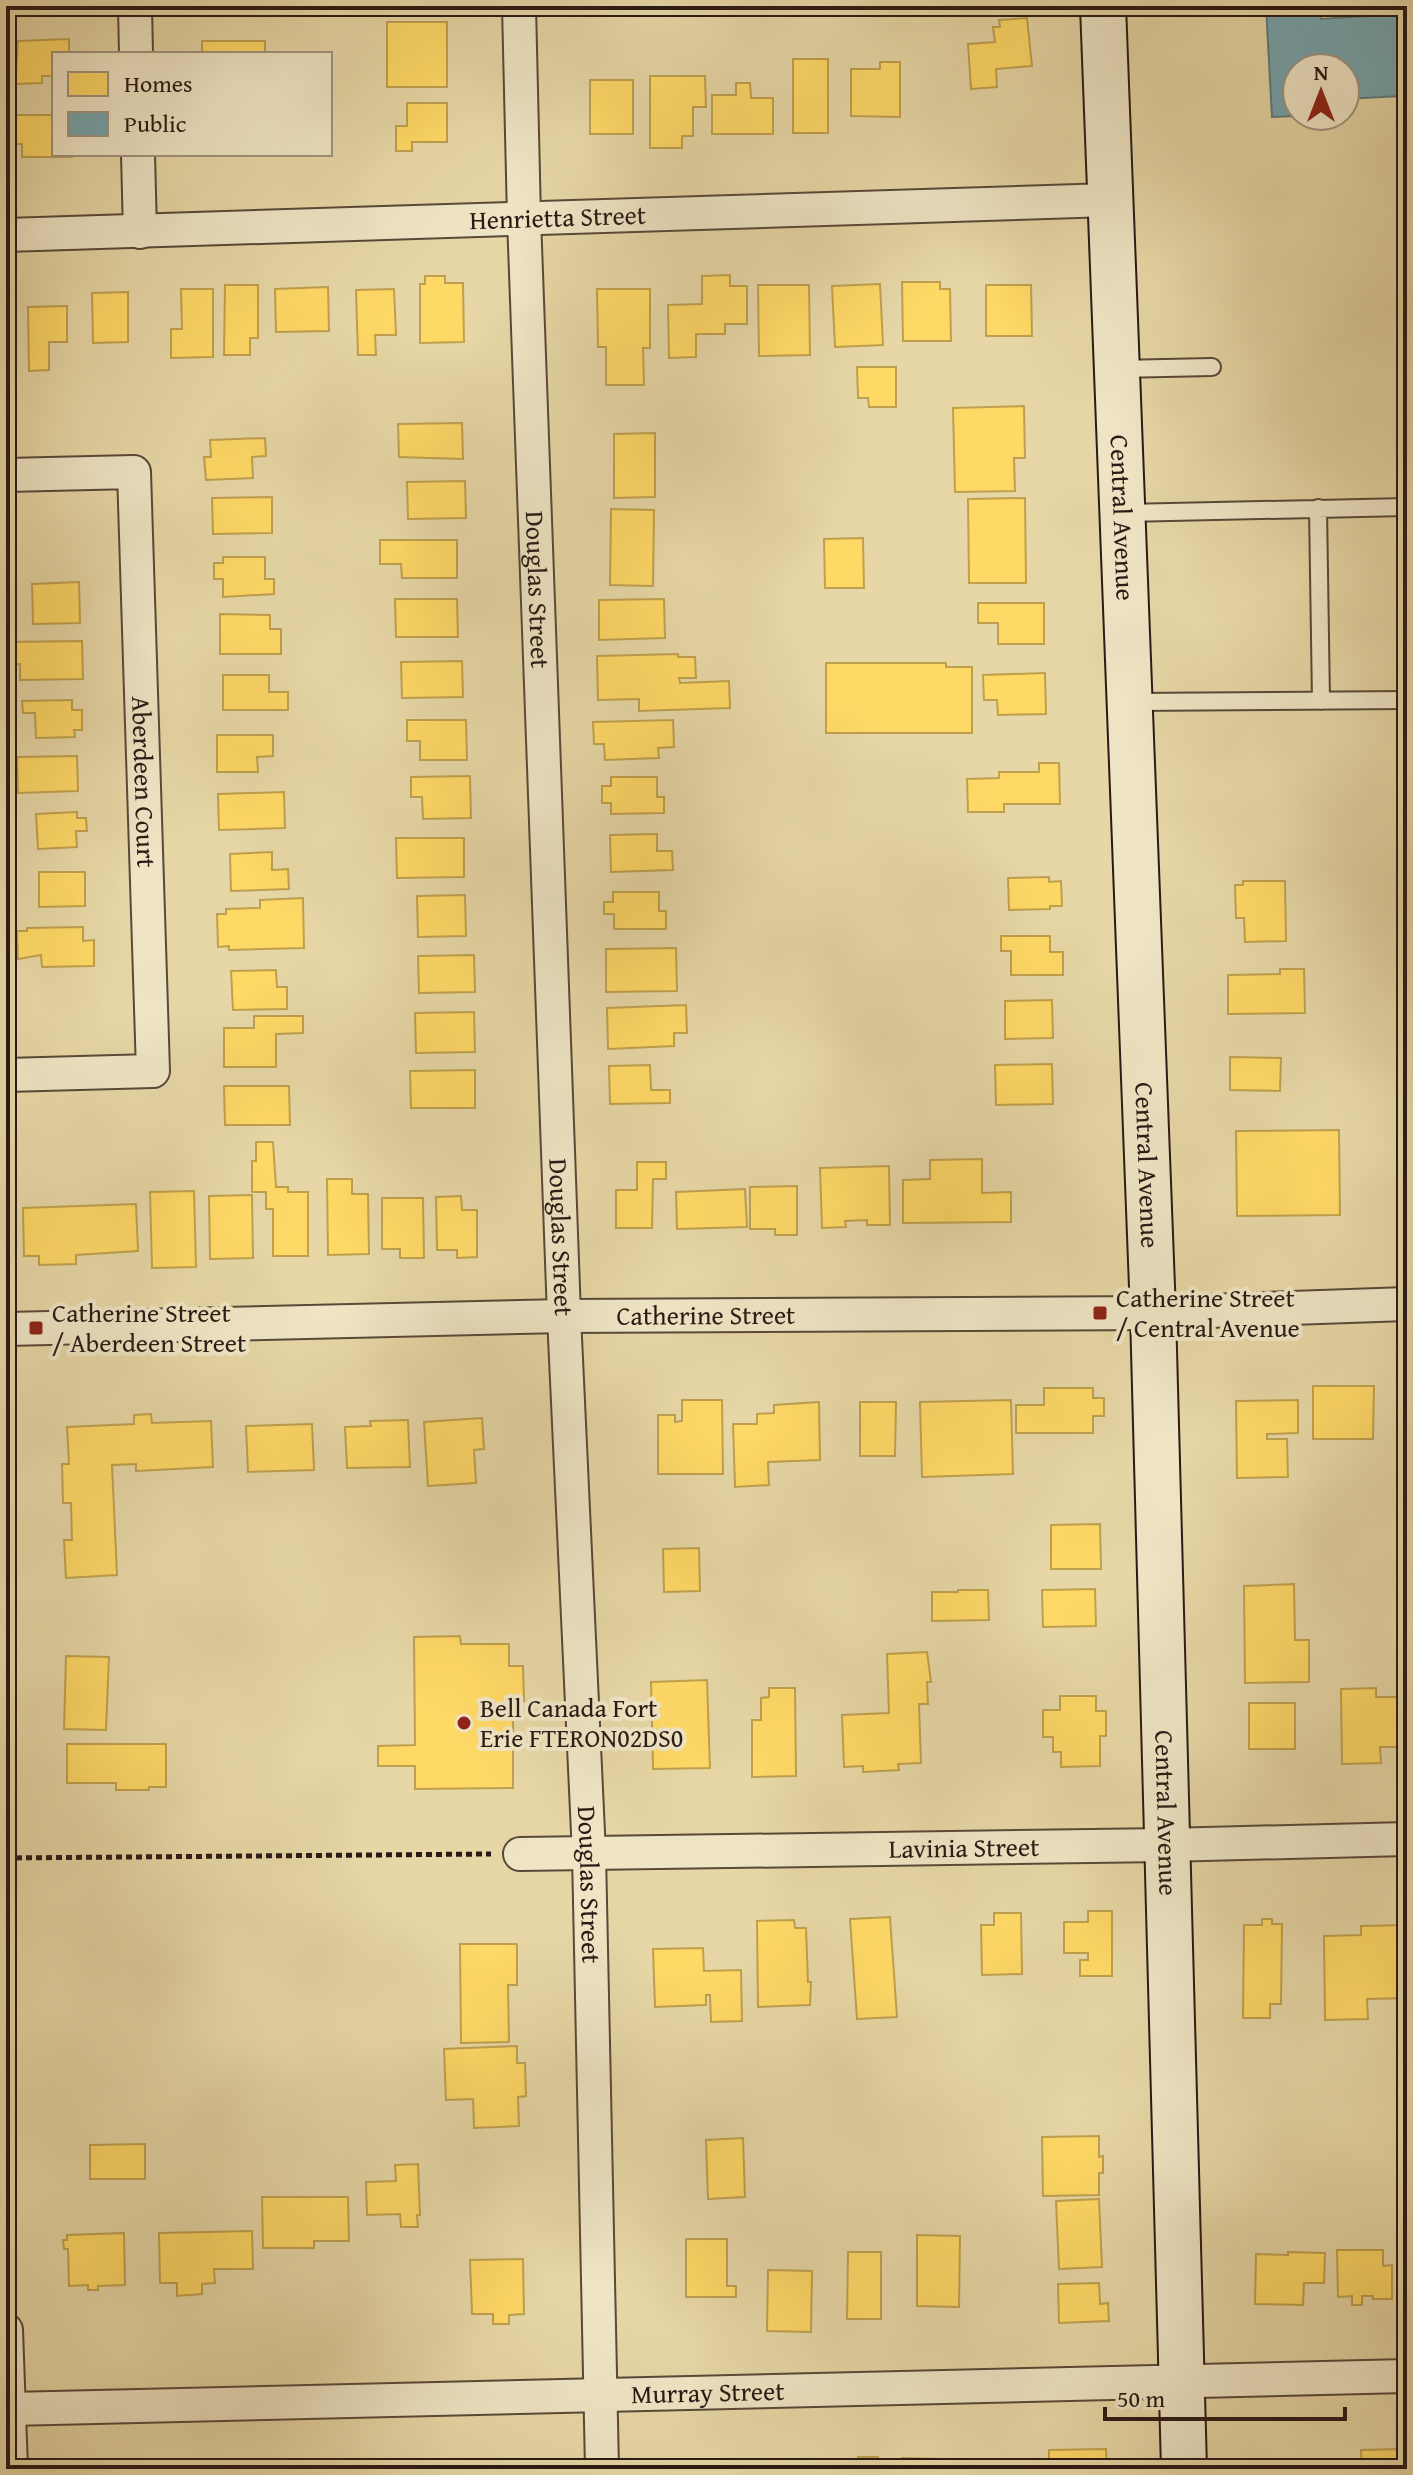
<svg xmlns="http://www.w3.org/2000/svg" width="1413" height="2475" font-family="'Gentium Book Plus',serif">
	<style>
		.homes { fill: #ffd966; stroke: #bfa04e; stroke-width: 2 }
		.public { fill: #76a5af; stroke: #5f7b81; stroke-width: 2 }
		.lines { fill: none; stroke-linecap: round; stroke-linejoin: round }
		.lane-casing { stroke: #584939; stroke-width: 20 }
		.street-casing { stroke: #584939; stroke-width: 36 }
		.secondary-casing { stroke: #291a15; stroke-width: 48 }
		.path { stroke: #291a15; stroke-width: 5; stroke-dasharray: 6 4; stroke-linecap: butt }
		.lane { stroke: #efe5c5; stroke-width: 16 }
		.street { stroke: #efe5c5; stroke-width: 32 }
		.secondary { stroke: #efe5c5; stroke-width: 44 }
		.poi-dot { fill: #8f2418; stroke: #efe5c5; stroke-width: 3 }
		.labels { text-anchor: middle; stroke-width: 8; stroke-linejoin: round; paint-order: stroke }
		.street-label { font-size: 26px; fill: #291a15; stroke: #efe5c5 }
		.poi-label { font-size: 26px; fill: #291a15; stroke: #efe5c5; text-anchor: start }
	</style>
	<rect width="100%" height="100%" fill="#e7d7a6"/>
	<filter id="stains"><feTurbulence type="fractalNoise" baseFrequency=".0025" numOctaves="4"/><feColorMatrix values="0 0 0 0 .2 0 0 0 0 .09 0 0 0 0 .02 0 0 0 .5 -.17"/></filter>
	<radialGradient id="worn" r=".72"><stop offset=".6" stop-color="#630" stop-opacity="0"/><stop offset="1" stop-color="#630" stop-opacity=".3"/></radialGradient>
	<!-- homes -->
	<path class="homes" d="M13 6H58V11H13Z
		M211 6H256V11L211 12Z
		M1027 18 1032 66 996 69 997 87 971 89 968 44 995 42 993 27H1000L999 20Z
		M387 22H447V87H387Z
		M69 39V54H54V76H42V83L15 84 18 41Z
		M202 41H265V54H202Z
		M793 59H828V133H793Z
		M880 62H900V117L851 116V69H880Z
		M650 76H705L706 107H693V136H682V148H650Z
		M590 80H633V134H590Z
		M736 83H750L751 98H773V134H712V95H736Z
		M407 103H447V142H412V151H396V126H407Z
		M6 115H54V154H72V157H22V144H6Z
		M730 275V286H747V324H725V334H696V357L669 358 668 305 702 304V276Z
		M425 276H445V283H463L464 342 420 343V284H425Z
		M902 282H940V289H950L951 341H903Z
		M880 284 883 345 835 347 832 286Z
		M225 285H258V338H250V355H224Z
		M758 285H809L810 355 759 356Z
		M986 285H1031L1032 336H986Z
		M328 287 329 331 276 332 275 289Z
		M181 289H213V357L171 358V329H182Z
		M394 289 396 335H375L376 355H358L356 290Z
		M597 289H650V348H643L644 385H606V347H598Z
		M128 292V342L93 343 92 293Z
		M67 306V342H49V370L29 371 28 307Z
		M857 367H896V407H869L868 398H858Z
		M1024 406 1025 458H1014L1015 491 955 492 953 408Z
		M462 423 463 459 399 457 398 424Z
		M655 433V497L614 498V434Z
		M265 438 266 456 252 457 253 478 206 480 204 457H211L210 440Z
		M465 481 466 518 408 519 407 482Z
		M272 497V533L213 534 212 498Z
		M1025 498 1026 583H969L968 499Z
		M611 509 654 510 653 586 610 585Z
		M863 538 864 588H825L824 539Z
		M380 540H457V578H402L401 564H380Z
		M223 557H265V579H274V594L223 597V579H214V563H223Z
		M79 582 80 623 33 624 32 584Z
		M395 599H457L458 637H396Z
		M664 599 665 638 599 640V600Z
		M978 603H1044V644H998V623H978Z
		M220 614 270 615V629H281V654H220Z
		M82 641 83 679 20 680V664L6 665V642Z
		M678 654V657H695L696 678H679L680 683 729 681 730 708 639 711V699L598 700 597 656Z
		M462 661 463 697 402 698 401 662Z
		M826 663H946V667H972V733H826Z
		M1045 673 1046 714 998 715 997 700H984L983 675Z
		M223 675H269V692H288V710H223Z
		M72 700V710H82V730H74L75 737 36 738 35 713H23L22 701Z
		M407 720H466L467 760H420V741H407Z
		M673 720 674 747 658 748 659 758 605 760 604 744H594L593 722Z
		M217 735H273V756L257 757 258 772H217Z
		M77 756 78 791 18 793 17 757Z
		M1039 763H1059L1060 804H1004V812H968L967 779 999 778V772H1039Z
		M470 776 471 818 423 819 422 797H411V777Z
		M611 777H657V797H664V813L611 814V803H602V786H611Z
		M284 792 285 828 219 830 218 794Z
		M77 812V818H86L87 831H76L77 847 38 849 36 814Z
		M657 834V851H672L673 870 611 872 610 835Z
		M396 838H464V877L397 878Z
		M272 852V870L288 869 289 889 231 891 230 854Z
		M39 872H85V906L39 907Z
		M1049 877V882L1061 881 1062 906H1050V909L1009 910 1008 878Z
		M1243 881H1285L1286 941 1245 942 1244 918H1236L1235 885H1243Z
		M613 892H659V911H666V929H614V914H604V902H613Z
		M465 895 466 936 418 937 417 896Z
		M303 898 304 948 229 950V946L218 947 217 914H226V909L260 908V900Z
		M83 927V941L94 940V966L42 967 41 955 18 959 17 931H27V928Z
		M1001 936H1050V952H1063V975H1011V951H1001Z
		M6 942H9L10 985H6Z
		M676 948 677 991 606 992V949Z
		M474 955 475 992 419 993 418 956Z
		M1280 969H1304L1305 1013 1228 1014V975L1280 974Z
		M276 970 277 987H287V1009L233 1010 231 971Z
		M1052 1000 1053 1038 1005 1039V1001Z
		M686 1005 687 1033H674V1046L608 1049 607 1008Z
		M474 1012 475 1052 416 1053 415 1013Z
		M254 1016H303V1033L276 1034V1067H224V1028H254Z
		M1230 1057 1281 1058 1280 1091 1230 1090Z
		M1052 1064 1053 1104 996 1105 995 1065Z
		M650 1065 651 1090H670V1103L610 1104 609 1066Z
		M475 1070V1108H411L410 1071Z
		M224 1086H289L290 1125H225Z
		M1339 1130 1340 1215 1237 1216 1236 1131Z
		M256 1142H273L276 1187H288V1192H308V1256H273V1209H266V1192H252V1161H256Z
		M982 1159V1193L1011 1192V1222L903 1223V1180L930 1179V1160Z
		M637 1162H666V1179H653L652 1228H616V1190H637Z
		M889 1166 890 1225H867V1220L845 1221 846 1227 822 1228 820 1168Z
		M327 1179H352V1194H368L369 1254 328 1255Z
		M797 1186V1235H775V1229H750V1187Z
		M745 1189 747 1227 677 1229 676 1192Z
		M194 1191 196 1267 152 1268 150 1192Z
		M252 1195 253 1258 210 1259 209 1196Z
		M461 1196 462 1210H477V1257L457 1258V1250H437L436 1197Z
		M382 1198H423L424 1258H400V1249H382Z
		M136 1204 138 1251 76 1255V1264L39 1265V1256H24L23 1208Z
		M1313 1386H1374L1373 1439H1313Z
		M1044 1388H1093V1398H1104V1416H1093V1433H1016V1405H1044Z
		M682 1400H722L723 1474H658V1415H675V1422L682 1421Z
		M1011 1400 1013 1474 922 1477 920 1402Z
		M1298 1400V1433L1267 1434V1439H1287L1288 1477 1237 1478 1236 1401Z
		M819 1402 820 1460 768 1462 769 1485 735 1487 733 1424H757V1414L774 1413V1405Z
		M860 1402H896L895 1456H860Z
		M151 1414 152 1423 211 1421 213 1467 136 1471V1464L112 1465 117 1575 66 1578 64 1540H72L71 1503H63L62 1464H69L67 1427 134 1424V1415Z
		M482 1418 484 1449 474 1450 476 1483 428 1486 424 1422Z
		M408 1420 410 1467 347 1468 345 1427 371 1426 370 1421Z
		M312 1424 314 1470 248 1472 246 1426Z
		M1100 1524 1101 1569H1051V1525Z
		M699 1548 700 1591 664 1592 663 1549Z
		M1294 1584 1295 1640H1309V1682L1245 1683 1244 1586Z
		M1095 1589 1096 1626 1043 1627 1042 1590Z
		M958 1590H988L989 1620 932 1621V1592H958Z
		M460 1636 461 1644H509V1666H523L524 1701H513V1788L415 1789V1766H378V1746L415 1745 414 1637Z
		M927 1652 931 1682H927L928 1704H919L921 1763 898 1764 899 1770 863 1772V1766L844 1767 842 1715 889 1713 887 1654Z
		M66 1656 109 1657 106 1730 64 1729Z
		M707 1680 710 1768 653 1769 651 1682Z
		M769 1688H795L796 1776 752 1777V1720H761V1698L769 1697Z
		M1376 1688V1697H1406L1407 1747H1380L1381 1763 1342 1764 1341 1689Z
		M1060 1696H1096V1711H1106V1736H1100V1766L1061 1767V1752H1053V1737H1043V1710H1060Z
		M1249 1703H1295V1749H1249Z
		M67 1744H166V1787H149V1790H116V1783H67Z
		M1088 1911H1112V1976H1080V1960H1088V1953H1064V1922H1088Z
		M994 1913H1021L1022 1974 982 1975 981 1925H994Z
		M890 1917 897 2017 857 2019 850 1919Z
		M1262 1919H1272V1924H1282L1281 2004H1270V2018H1243L1244 1925H1262Z
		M794 1920 795 1928H806L808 1982H811L810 2005 758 2007 757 1921Z
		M1407 1925V1998L1367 1999 1368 2019 1325 2020 1324 1936 1361 1935V1926Z
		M460 1944H517V1985H508L509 2042 461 2043Z
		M703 1948 704 1971 741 1970 742 2021 711 2022 710 1995H706V2005L655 2007 653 1949Z
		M517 2046V2063H525L526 2096 518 2097 519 2126 474 2128 473 2099 446 2100 444 2049Z
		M1099 2136V2157L1103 2156V2173H1099V2195L1043 2196 1042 2137Z
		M743 2138 745 2197 708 2199 706 2140Z
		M145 2144V2179H90V2145Z
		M418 2164 420 2215H417L418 2227H401L400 2214 367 2215 366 2182 396 2181 395 2165Z
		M262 2197H348L349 2241H314V2248H263Z
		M1099 2199 1102 2267 1059 2269 1056 2201Z
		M252 2231 253 2269H214L215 2283 202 2284V2294L177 2296V2283H160L159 2233Z
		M124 2233 125 2285 98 2286V2290H88V2285L69 2286 68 2249H64L63 2240H67V2235Z
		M917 2235 960 2236 959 2307 917 2306Z
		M686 2239H727V2286H736V2297H686Z
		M1337 2250H1383V2266L1392 2265V2299H1373V2296H1362V2305H1352V2296L1338 2297Z
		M848 2252H881V2319H847Z
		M1288 2252 1325 2253 1324 2283H1304L1303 2305 1255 2304 1256 2254 1288 2255Z
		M523 2259 524 2314 509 2315V2324H493V2314H472L470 2260Z
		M768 2270 812 2271 811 2332 767 2331Z
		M1099 2283 1100 2304 1108 2303 1109 2321 1059 2323 1058 2284Z
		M1106 2449 1107 2469H1049V2450Z
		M1402 2449V2469H1362L1361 2450Z
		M858 2457H878L879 2469H841V2462H858Z
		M902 2458 943 2459V2469H902Z"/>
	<!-- public -->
	<path class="public" d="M1266 6H1320L1321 19 1397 14V6H1407V137H1403L1401 96 1345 99V68H1297V116L1326 117 1297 119 1296 116 1272 117Z
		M1407 214V254H1399L1397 215Z"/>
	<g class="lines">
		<!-- lane casing -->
		<g class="lane-casing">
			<path id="lane" d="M1118 369 1212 367
				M1318 508 1321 701
				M1125 513 1407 507
				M1133 702 1407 700"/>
		</g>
		<!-- street casing -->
		<g class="street-casing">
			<g id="street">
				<path d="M135 6 136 54"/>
				<path id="s1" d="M519 6 524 218 564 1316 589 1854 602 2469"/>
				<path d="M138 154 140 232"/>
				<path id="s2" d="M6 235 1109 200"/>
				<path id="s3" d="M6 475 134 472 153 1071 6 1075"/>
				<path id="s4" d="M6 1329 564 1316 1153 1313 1407 1304"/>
				<path id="s5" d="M520 1854 1166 1845 1407 1839"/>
				<path d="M6 2330 11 2469"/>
				<path id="s6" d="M10 2409 1407 2376"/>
			</g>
		</g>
		<!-- secondary casing -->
		<g class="secondary-casing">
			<g id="secondary">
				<path id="s7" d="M1103 6 1153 1313 1184 2469"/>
			</g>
		</g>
		<!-- path -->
		<path class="path" d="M6 1858 491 1854"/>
		<!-- lane -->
		<use href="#lane" class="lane"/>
		<!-- street -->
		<use href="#street" class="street"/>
		<!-- secondary -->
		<use href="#secondary" class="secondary"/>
	</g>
	<!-- markers -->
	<g class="poi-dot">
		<rect x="1092" y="1305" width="16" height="16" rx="4"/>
		<rect x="28" y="1320" width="16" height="16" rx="4"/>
		<circle cx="464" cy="1723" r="8"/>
	</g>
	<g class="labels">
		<!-- street labels -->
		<g class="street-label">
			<text dy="9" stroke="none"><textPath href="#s2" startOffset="552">Henrietta Street</textPath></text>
			<text dy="9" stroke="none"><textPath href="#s7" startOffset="512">Central Avenue</textPath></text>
			<text dy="9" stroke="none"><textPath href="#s1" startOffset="584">Douglas Street</textPath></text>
			<text dy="9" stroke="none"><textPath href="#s3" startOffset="438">Aberdeen Court</textPath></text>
			<text dy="9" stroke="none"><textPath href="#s7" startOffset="1160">Central Avenue</textPath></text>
			<text dy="9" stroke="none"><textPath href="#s1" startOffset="1232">Douglas Street</textPath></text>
			<text dy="9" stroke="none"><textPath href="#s4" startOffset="700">Catherine Street</textPath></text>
			<text dy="9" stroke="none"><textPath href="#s7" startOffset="1808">Central Avenue</textPath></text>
			<text dy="9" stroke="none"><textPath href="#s5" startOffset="444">Lavinia Street</textPath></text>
			<text dy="9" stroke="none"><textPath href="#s1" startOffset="1880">Douglas Street</textPath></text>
			<text dy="9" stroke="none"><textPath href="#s6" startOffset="698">Murray Street</textPath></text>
		</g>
		<!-- poi labels -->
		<g class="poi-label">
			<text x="1116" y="1307">Catherine Street<tspan x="1116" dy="30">/ Central Avenue</tspan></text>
			<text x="52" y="1322">Catherine Street<tspan x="52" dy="30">/ Aberdeen Street</tspan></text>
			<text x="480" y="1717">Bell Canada Fort<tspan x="480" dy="30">Erie FTERON02DS0</tspan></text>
		</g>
	</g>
	<!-- margin -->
	<rect width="1413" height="2475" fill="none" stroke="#e7d7a6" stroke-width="32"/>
	<rect x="8" y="8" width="1397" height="2459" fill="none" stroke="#291a15" stroke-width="4"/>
	<rect x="16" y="16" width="1381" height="2443" fill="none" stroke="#291a15" stroke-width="2"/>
	<!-- legend -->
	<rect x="52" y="52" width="280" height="104" fill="#efe5c5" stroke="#a0947f" stroke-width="2"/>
	<rect x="68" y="72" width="40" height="24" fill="#ffd966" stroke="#a0947f" stroke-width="2"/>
	<text x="124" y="92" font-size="24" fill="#291a15">Homes</text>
	<rect x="68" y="112" width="40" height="24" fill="#76a5af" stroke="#a0947f" stroke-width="2"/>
	<text x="124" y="132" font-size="24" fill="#291a15">Public</text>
	<!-- north arrow -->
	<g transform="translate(1321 92)"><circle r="38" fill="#efe5c5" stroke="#a0947f" stroke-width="2"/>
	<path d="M0-6L14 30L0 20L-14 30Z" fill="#8f2418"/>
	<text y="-12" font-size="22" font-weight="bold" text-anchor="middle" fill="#291a15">N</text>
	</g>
	<!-- scale -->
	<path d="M1105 2407v12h240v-12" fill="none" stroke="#291a15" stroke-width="4"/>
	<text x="1117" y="2407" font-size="24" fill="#291a15" stroke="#efe5c5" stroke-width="6" paint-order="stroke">50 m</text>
	<rect width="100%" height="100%" filter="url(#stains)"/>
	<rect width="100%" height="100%" fill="url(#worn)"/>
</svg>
